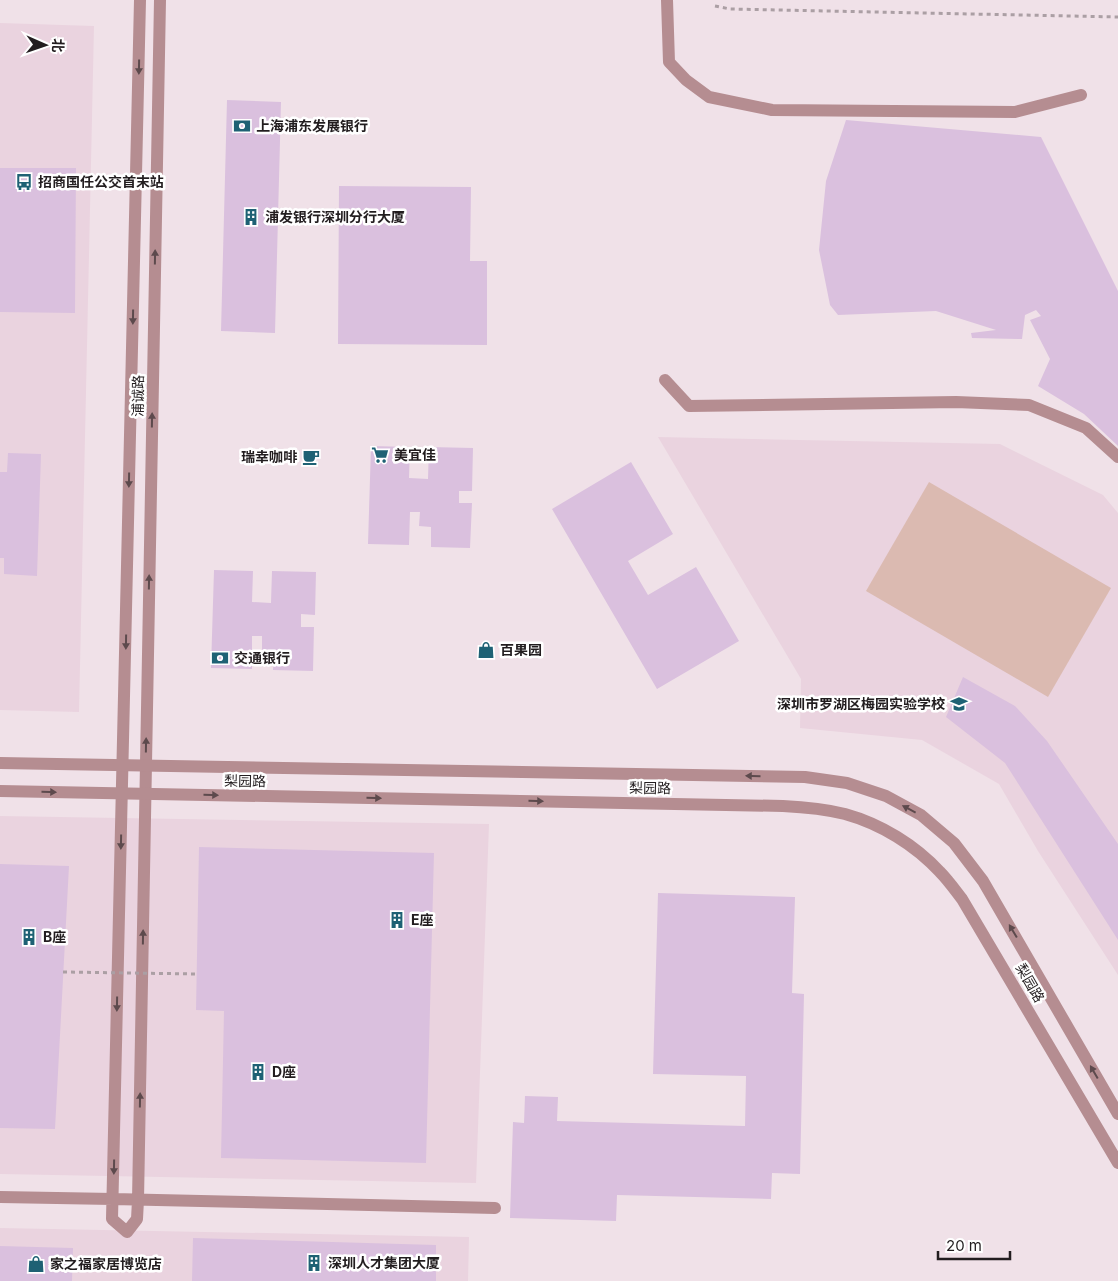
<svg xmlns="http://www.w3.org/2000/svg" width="1118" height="1281" font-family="Inter,'Noto Sans SC',sans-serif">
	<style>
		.built { fill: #ead3df }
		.green { fill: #dbbab1 }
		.building { fill: #dac0de }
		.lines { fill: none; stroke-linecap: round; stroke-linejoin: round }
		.path { stroke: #ab9fa4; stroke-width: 3; stroke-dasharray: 4 4; stroke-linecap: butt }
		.minor { stroke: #b58d91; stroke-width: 12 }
		.tertiary { stroke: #b58d91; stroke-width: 12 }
		.path-bridge { stroke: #ab9fa4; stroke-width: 3; stroke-dasharray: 4 4; stroke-linecap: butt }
		.oneway { fill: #5d4a4d }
		.labels { text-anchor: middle; stroke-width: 5; stroke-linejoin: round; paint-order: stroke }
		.poi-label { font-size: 14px; font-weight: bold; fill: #221d1f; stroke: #fff; text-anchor: start }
		.street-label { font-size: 14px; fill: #221d1f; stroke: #fff }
	</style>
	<rect width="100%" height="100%" fill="#f0e1e8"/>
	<!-- built -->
	<path class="built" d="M0 23 94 26 79 712 0 710Z
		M658 437 1000 444 1103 495 1118 513V975L1038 851 999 784 922 740 800 728 801 679Z
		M0 816 489 824 476 1183 0 1174Z
		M0 1228 469 1237 468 1281H0Z"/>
	<!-- green -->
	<path class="green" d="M929 482 1111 588 1048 697 866 591Z"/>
	<!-- building -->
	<path class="building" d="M227 100 281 102 275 333 221 331Z
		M846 120 1041 137 1118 291V446L1084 414 1038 386 1050 359 1030 320 1041 316 1036 310 1025 315 1022 339 972 338 971 333 996 330 936 311 838 315 830 305 819 250 826 181Z
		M0 168H76L75 313 0 312Z
		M339 186 471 187 470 261H487V345L338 344Z
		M371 446 410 447 409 478 428 479 429 447 473 448 472 491H459V503H472L470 548 431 547V527L419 526 420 512H410L409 545 368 544Z
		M8 453 41 454 37 576 4 574V558H0V472H7Z
		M631 462 673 534 628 561 648 595 696 567 739 641 657 689 552 509Z
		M214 570 253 571 252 602 271 603 272 571 316 572 315 615 301 614V627H314L313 671 273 670 274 651 262 650V636H252V669L211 668Z
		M963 677 1015 706 1047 741 1118 844V940L1005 763 946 717Z
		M199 847 434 853 426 1163 221 1158 224 1011 196 1010Z
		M0 864 69 866 55 1129 0 1128Z
		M658 893 795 897 792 993 804 994 800 1174 772 1173 771 1199 617 1195 616 1221 510 1218 513 1122 524 1123 525 1096 558 1097 557 1121 745 1126 746 1076 653 1074Z
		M193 1238 436 1245V1281H192Z
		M0 1246 73 1248 72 1281H0Z"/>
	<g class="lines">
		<!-- path -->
		<path class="path" d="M715 6 730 9 1118 17"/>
		<!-- minor -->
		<path class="minor" d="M140 0 112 1219 127 1232 137 1219 138 1200 160 0
			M667 0 669 62 686 80 709 97 772 110 1015 112 1081 95
			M665 380 689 406 956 402 1029 405 1086 428 1118 457
			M0 1197 113 1199 495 1208"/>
		<!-- tertiary -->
		<path class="tertiary" d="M0 763 805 777 847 783 886 796 921 815 954 843 983 881 1118 1114
			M0 791 783 806C804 807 825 809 845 814 881 824 915 845 940 872 948 880 955 890 962 899L1118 1163"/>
		<!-- path-bridge -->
		<path class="path-bridge" d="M63 972 196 974"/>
	</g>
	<!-- one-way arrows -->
	<defs><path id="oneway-solid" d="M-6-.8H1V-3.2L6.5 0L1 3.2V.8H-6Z" transform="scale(1.25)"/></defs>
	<g class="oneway">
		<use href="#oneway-solid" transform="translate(139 67) rotate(91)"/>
		<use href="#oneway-solid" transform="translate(155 257) rotate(-89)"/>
		<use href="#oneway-solid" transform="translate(133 317) rotate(91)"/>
		<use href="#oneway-solid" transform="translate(152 420) rotate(-89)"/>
		<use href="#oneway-solid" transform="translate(129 480) rotate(91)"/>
		<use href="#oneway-solid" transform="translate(149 582) rotate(-89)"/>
		<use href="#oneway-solid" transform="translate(126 642) rotate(91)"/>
		<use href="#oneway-solid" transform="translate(146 745) rotate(-89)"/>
		<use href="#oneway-solid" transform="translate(753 776) rotate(-179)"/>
		<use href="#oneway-solid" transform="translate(49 792) rotate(1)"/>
		<use href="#oneway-solid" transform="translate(211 795) rotate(1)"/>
		<use href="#oneway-solid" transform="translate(374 798) rotate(1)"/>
		<use href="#oneway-solid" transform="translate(536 801) rotate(1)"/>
		<use href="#oneway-solid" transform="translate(909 809) rotate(-152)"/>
		<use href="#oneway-solid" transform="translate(121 842) rotate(91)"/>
		<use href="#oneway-solid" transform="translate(1013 931) rotate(-121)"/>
		<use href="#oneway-solid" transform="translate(143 937) rotate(-89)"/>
		<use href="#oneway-solid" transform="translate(117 1004) rotate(91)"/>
		<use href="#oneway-solid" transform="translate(1094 1072) rotate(-120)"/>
		<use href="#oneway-solid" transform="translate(140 1100) rotate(-89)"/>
		<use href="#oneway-solid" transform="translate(114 1167) rotate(91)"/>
	</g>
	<!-- icons -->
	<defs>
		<g id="bank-bare" transform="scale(1.35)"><path d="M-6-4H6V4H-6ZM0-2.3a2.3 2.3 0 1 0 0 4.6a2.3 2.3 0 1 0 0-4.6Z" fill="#1e6174" stroke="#fff" stroke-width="2.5" paint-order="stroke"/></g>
		<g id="bus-bare" transform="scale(1.35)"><path d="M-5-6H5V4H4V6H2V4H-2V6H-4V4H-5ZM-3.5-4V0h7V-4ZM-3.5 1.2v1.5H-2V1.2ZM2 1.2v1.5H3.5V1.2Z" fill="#1e6174" stroke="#fff" stroke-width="2.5" paint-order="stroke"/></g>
		<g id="building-bare" transform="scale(1.35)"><path d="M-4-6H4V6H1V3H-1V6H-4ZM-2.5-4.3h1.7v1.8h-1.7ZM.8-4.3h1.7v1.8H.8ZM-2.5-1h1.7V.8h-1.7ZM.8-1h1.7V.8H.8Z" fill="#1e6174" stroke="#fff" stroke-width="2.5" paint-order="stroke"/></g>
		<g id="supermarket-bare" transform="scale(1.35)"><path d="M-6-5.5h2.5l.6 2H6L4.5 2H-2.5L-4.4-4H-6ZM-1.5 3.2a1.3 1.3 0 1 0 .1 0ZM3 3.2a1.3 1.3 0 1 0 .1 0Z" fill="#1e6174" stroke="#fff" stroke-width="2.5" paint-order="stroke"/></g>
		<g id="cafe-bare" transform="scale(1.35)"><path d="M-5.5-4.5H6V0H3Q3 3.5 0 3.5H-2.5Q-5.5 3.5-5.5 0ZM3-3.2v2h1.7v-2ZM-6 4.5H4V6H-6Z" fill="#1e6174" stroke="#fff" stroke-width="2.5" paint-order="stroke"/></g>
		<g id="shop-bare" transform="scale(1.35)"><path d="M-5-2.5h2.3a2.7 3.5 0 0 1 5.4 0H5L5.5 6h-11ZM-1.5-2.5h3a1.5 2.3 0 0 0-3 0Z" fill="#1e6174" stroke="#fff" stroke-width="2.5" paint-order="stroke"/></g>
		<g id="school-bare" transform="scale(1.35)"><path d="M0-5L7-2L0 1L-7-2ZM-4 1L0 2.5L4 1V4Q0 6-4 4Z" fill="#1e6174" stroke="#fff" stroke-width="2.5" paint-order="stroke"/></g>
	</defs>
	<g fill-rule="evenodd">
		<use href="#bank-bare" x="242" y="126"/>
		<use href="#bus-bare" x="24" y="182"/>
		<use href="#building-bare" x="251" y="217"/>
		<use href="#supermarket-bare" x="380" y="455"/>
		<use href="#cafe-bare" x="311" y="457"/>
		<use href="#shop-bare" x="486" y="650"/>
		<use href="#bank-bare" x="220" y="658"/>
		<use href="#school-bare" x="959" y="704"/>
		<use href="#building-bare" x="397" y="920"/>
		<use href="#building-bare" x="29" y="937"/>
		<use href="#building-bare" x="258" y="1072"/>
		<use href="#building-bare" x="314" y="1263"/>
		<use href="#shop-bare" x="36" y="1264"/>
	</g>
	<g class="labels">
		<!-- poi labels -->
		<g class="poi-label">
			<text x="256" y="131">上海浦东发展银行</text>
			<text x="38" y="187">招商国任公交首末站</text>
			<text x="265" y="222">浦发银行深圳分行大厦</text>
			<text x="394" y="460">美宜佳</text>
			<text x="297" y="462" text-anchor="end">瑞幸咖啡</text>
			<text x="500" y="655">百果园</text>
			<text x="234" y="663">交通银行</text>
			<text x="945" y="709" text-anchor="end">深圳市罗湖区梅园实验学校</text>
			<text x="411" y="925">E座</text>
			<text x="43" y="942">B座</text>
			<text x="272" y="1077">D座</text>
			<text x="328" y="1268">深圳人才集团大厦</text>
			<text x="50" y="1269">家之福家居博览店</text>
		</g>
		<!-- street labels -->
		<g class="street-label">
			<text transform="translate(138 396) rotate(-89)" y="5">浦诚路</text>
			<text transform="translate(245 781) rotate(1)" y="5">梨园路</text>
			<text transform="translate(650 788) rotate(1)" y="5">梨园路</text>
			<text transform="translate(1030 983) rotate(60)" y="5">梨园路</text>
		</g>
	</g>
	<!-- north arrow -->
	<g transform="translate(45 45) rotate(92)" stroke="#ffffff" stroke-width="4" paint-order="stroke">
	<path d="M0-4L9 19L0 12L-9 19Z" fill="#221d1f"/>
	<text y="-8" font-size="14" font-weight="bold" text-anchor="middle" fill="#221d1f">北</text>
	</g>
	<!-- scale -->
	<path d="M938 1251v8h72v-8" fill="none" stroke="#221d1f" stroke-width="2.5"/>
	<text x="946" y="1251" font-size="15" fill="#221d1f" stroke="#ffffff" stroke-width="4" paint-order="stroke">20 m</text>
</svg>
